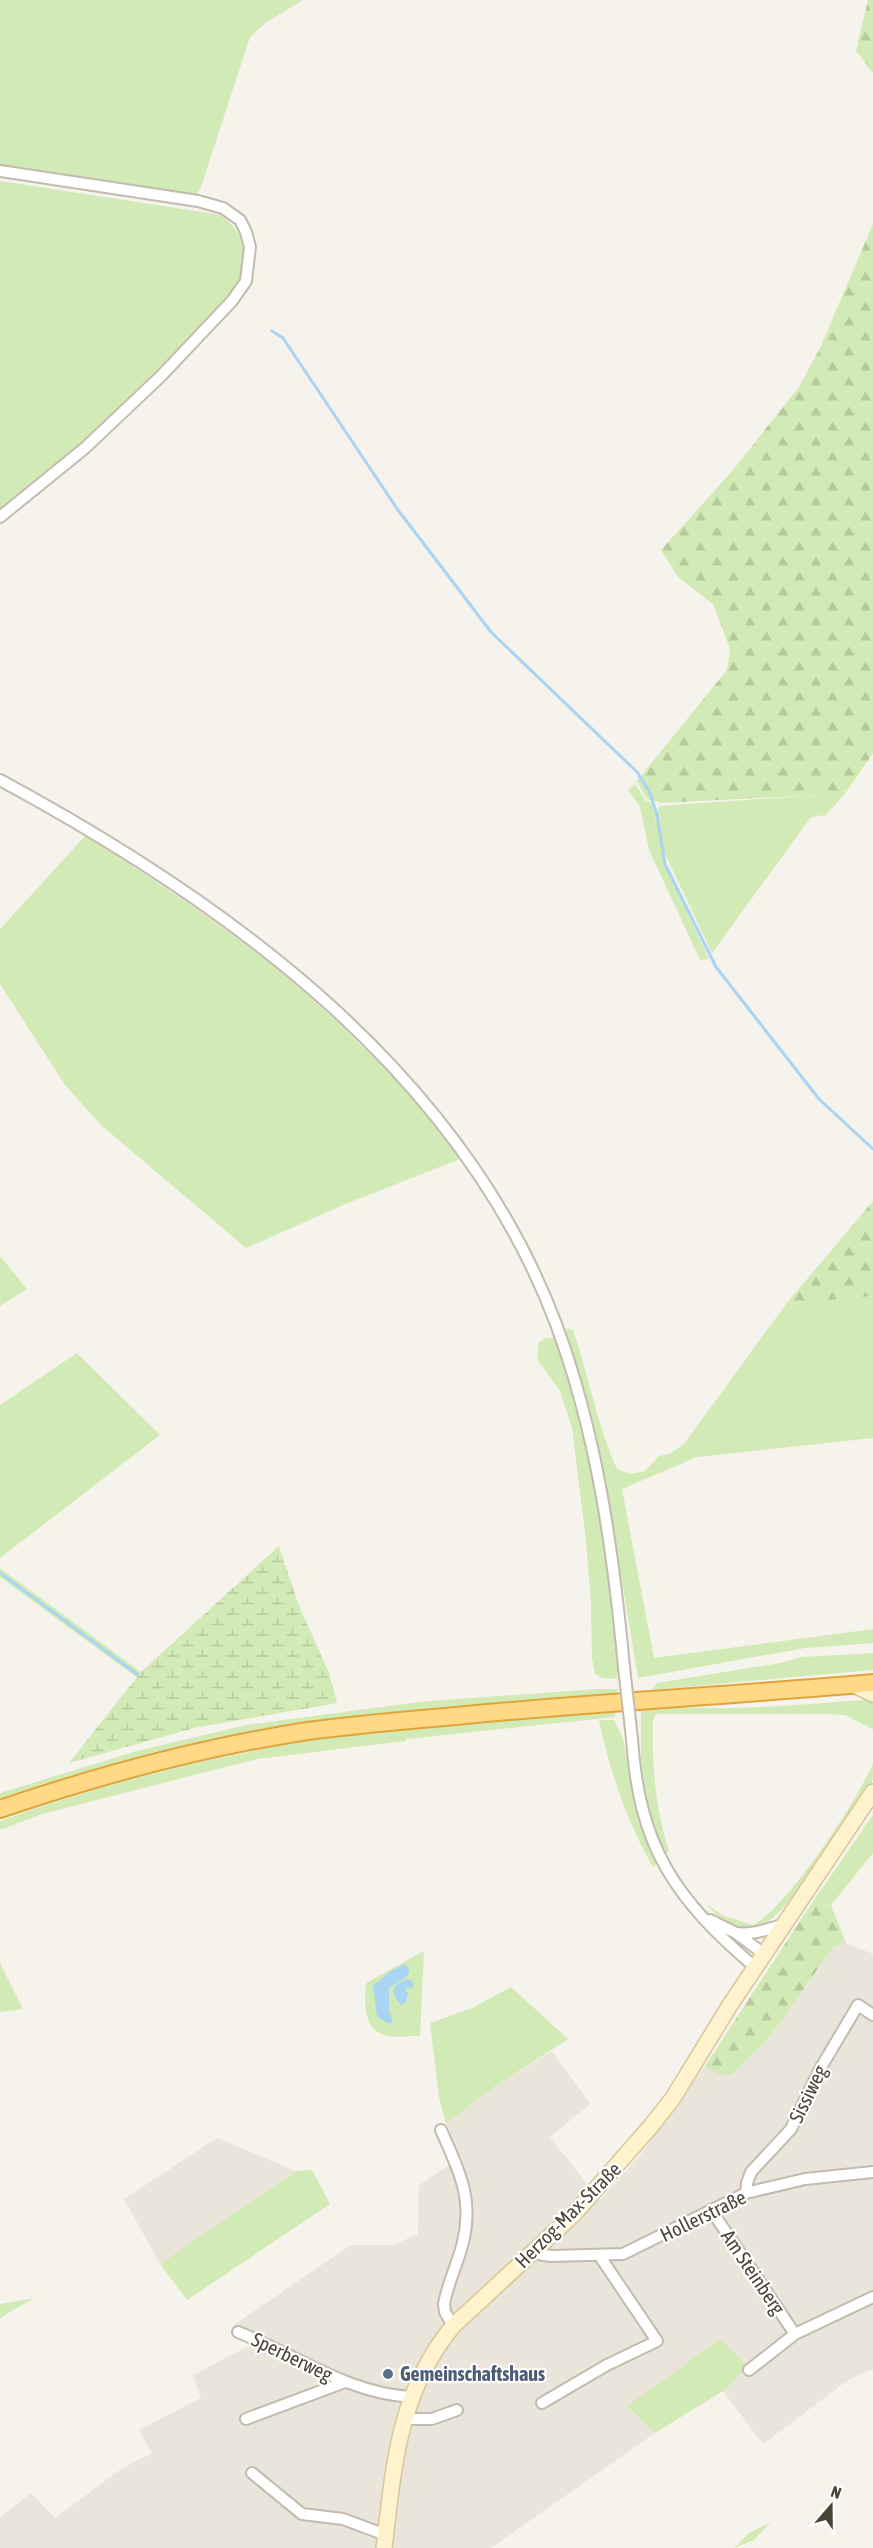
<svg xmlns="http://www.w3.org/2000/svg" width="873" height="2548" font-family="'Asap Condensed',sans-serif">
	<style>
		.residential { fill: #eae5da }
		.green { fill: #d2eab5 }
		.forest { fill: url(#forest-firs) }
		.wetland { fill: url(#wetland-marsh) }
		.water { fill: #a9d4f2 }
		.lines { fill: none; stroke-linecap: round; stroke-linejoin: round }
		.stream { stroke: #a9d4f2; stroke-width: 3 }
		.minor-casing { stroke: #c2bbae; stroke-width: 14 }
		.secondary-casing { stroke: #d6c79b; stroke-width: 18 }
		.trunk-casing { stroke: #e0a43c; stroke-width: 20 }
		.minor { stroke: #fff; stroke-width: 10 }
		.secondary { stroke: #fff3cd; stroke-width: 15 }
		.trunk { stroke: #ffd985; stroke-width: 16 }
		.minor-bridge-casing { stroke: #c2bbae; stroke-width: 14; stroke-linecap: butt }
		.minor-bridge { stroke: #fff; stroke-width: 10 }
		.service-dot { fill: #5c6f8a; stroke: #fff; stroke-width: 2 }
		.labels { text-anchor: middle; stroke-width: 4.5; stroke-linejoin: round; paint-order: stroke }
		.street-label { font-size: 20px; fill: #4b4439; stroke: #fff }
		.service-label { font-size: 20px; font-weight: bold; fill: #4e5e75; stroke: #fff; text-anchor: start }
	</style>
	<defs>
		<pattern id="forest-firs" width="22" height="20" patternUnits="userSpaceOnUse" patternTransform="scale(1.5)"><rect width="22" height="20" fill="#d2eab5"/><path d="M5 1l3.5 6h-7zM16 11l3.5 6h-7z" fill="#b6ca9c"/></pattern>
		<pattern id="wetland-marsh" width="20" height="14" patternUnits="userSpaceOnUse" patternTransform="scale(1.5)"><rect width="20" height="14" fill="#d2eab5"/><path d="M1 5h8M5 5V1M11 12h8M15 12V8" fill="none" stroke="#b6ca9c"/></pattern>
	</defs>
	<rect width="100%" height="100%" fill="#f6f3ec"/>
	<!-- residential -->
	<path class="residential" d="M846 1943 873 1954V2369L848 2380 763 2444 723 2391 746 2367 627 2407 655 2433 491 2548H0V2517L31 2493 55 2518 124 2467 152 2453 139 2430 201 2398 193 2375 264 2338 232 2326 351 2245H393L418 2234 419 2185 460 2158 446 2124 494 2087 552 2051 590 2104 550 2137 600 2200 640 2155 705 2066 718 2074 769 2038 834 1946Z
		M217 2138 296 2171 160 2264 124 2199Z"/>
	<!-- green -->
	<path class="green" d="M0 0H303L265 23 250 37 201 187 194 198 0 167Z
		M0 181 222 215C232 226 248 240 246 257 242 317 51 469 0 512Z
		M635 784 646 801 651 802 656 816 655 826 659 806 821 795 847 791 826 815 811 817 712 953 663 850 665 865 709 959 700 960 649 850 640 807 628 790Z
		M86 835 194 907 279 969 335 1020 397 1080 436 1122 460 1159 343 1205 246 1248 101 1125 65 1085 0 984V929Z
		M0 1256 27 1289 0 1306Z
		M873 1296V1438L697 1457 622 1489 654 1658 873 1629V1643L805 1648 638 1678 602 1461 589 1405 566 1334 567 1328 573 1330C589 1376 597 1425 617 1469L630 1474 645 1471 659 1456 669 1454 684 1444 786 1304Z
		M546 1338H554L558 1345 575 1397 592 1466 611 1572 618 1663 617 1679 602 1678 595 1674 592 1659 591 1604 586 1541 572 1428 560 1391 537 1359 539 1342Z
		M77 1353 160 1435 0 1558V1405Z
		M0 1568 141 1672 136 1677 0 1577Z
		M873 1653V1670L652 1690 657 1683 780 1663 802 1657Z
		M597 1689H619L614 1695 418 1711 358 1720 0 1803V1793L137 1751 246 1725 419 1702Z
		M866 1700 873 1701V1729L845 1715 830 1714H656L653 1721C652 1766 655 1807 669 1851L664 1855 647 1806 641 1777V1710C671 1705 702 1709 733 1708 777 1707 822 1703 866 1700Z
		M615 1710V1717L406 1739 405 1741 257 1759 42 1814 0 1830V1821C118 1778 238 1750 362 1733 446 1721 531 1717 615 1710Z
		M599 1720H614L623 1738 635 1808 657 1864 653 1867C627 1822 610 1772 599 1720Z
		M873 1764C873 1771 873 1780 871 1786 858 1812 782 1923 757 1928 737 1933 719 1918 706 1904L724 1916 753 1925C789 1906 855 1803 873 1764Z
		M873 1815V1853L831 1905 812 1903Z
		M424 1951 420 2036C412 2035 404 2037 396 2037 363 2036 364 2007 366 1983Z
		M0 1963 23 2009 0 2012Z
		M511 1987 568 2039 494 2087 446 2124 439 2097 430 2023 472 2008Z
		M312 2170 330 2204 187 2300 160 2264 296 2171Z
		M34 2298 0 2318V2304Z
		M721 2339 747 2367 723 2391 655 2433 627 2406Z
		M771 2522 754 2540 734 2548 749 2533Z"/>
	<!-- forest -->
	<path class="forest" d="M868 0H873V73L856 51Z
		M873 224V753L847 791 821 795 661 803 646 798 637 781 727 670 730 649 713 604 678 577 661 550 733 470 799 387 820 348Z
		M873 1201V1296L786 1304Z
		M812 1903 831 1905 846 1943 834 1946 769 2038 731 2075 718 2074 705 2066Z"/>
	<!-- wetland -->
	<path class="wetland" d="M279 1546 298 1603 329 1673 337 1703 194 1728 69 1763 141 1672Z"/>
	<!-- water -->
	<path class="water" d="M405 1964 410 1971 406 1977 389 1988V2010L393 2023H387L377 2016 373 1986 389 1972Z
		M405 1980H411L414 1984 411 1989 406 1987 405 1991 408 1992 406 2002 401 2005 397 2001 393 1991 397 1984Z"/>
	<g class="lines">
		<!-- stream -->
		<path class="stream" d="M272 331 283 338 398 510 491 632 637 772 650 793 657 815 665 864 716 967 819 1099 873 1149
			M0 1573 138 1675"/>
		<!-- minor casing -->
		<g class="minor-casing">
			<path id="minor" d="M0 171 198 201 223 208 240 220 246 232 250 247 246 281 232 301 161 376 85 448 0 517
				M0 780C228 903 461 1071 556 1324 597 1434 613 1550 624 1667
				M632 1739C639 1847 675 1899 756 1968
				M710 1920 736 1933 764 1954
				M736 1933C754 1935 768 1929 785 1924
				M441 2130C458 2169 474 2197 463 2242 458 2263 448 2282 444 2304L445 2312 453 2326
				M746 2193 747 2183 751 2172 791 2129 820 2069 858 2005 873 2015
				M711 2210 795 2334
				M535 2250 542 2255 552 2256 623 2254 746 2193 805 2179 873 2172
				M238 2332C296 2355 347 2393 411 2397
				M749 2370 795 2334 873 2297
				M542 2403 607 2365 657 2341 599 2255
				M246 2419 345 2382
				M404 2419H432L457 2410
				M252 2473 302 2514 343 2519 386 2535"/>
		</g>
		<!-- secondary casing -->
		<g class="secondary-casing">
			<path id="secondary" d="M854 1685 873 1694
				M384 2548C394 2465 398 2393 453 2326L573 2215 651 2126 673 2098 730 2005 873 1792"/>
		</g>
		<!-- trunk casing -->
		<g class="trunk-casing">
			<path id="trunk" d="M0 1809C100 1775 203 1747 308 1731 360 1724 413 1720 466 1715 601 1702 737 1695 873 1683"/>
		</g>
		<!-- minor -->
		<use href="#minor" class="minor"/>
		<!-- secondary -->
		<use href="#secondary" class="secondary"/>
		<!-- trunk -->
		<use href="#trunk" class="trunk"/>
		<!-- minor-bridge casing -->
		<g class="minor-bridge-casing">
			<path id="minor-bridge" d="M624 1667 632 1739"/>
		</g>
		<!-- minor-bridge -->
		<use href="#minor-bridge" class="minor-bridge"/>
	</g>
	<!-- markers -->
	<circle class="service-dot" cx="388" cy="2374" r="6"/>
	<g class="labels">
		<!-- street labels -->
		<g class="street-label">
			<text transform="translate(808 2094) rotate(-64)" y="7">Sissiweg</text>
			<text transform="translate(568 2215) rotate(-45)" y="7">Herzog-Max-Straße</text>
			<text transform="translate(703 2216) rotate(-26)" y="7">Hollerstraße</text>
			<text transform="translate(753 2272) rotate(56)" y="7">Am Steinberg</text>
			<text transform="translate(292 2357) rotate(26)" y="7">Sperberweg</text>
		</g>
		<!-- service labels -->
		<g class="service-label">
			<text x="400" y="2381">Gemeinschaftshaus</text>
		</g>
	</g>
	<!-- north arrow -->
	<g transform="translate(831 2506) rotate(20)" stroke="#ffffff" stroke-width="4.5" paint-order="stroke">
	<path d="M0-4.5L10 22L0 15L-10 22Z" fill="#4b4439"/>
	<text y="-9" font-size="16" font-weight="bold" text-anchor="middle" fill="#4b4439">N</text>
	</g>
</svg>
